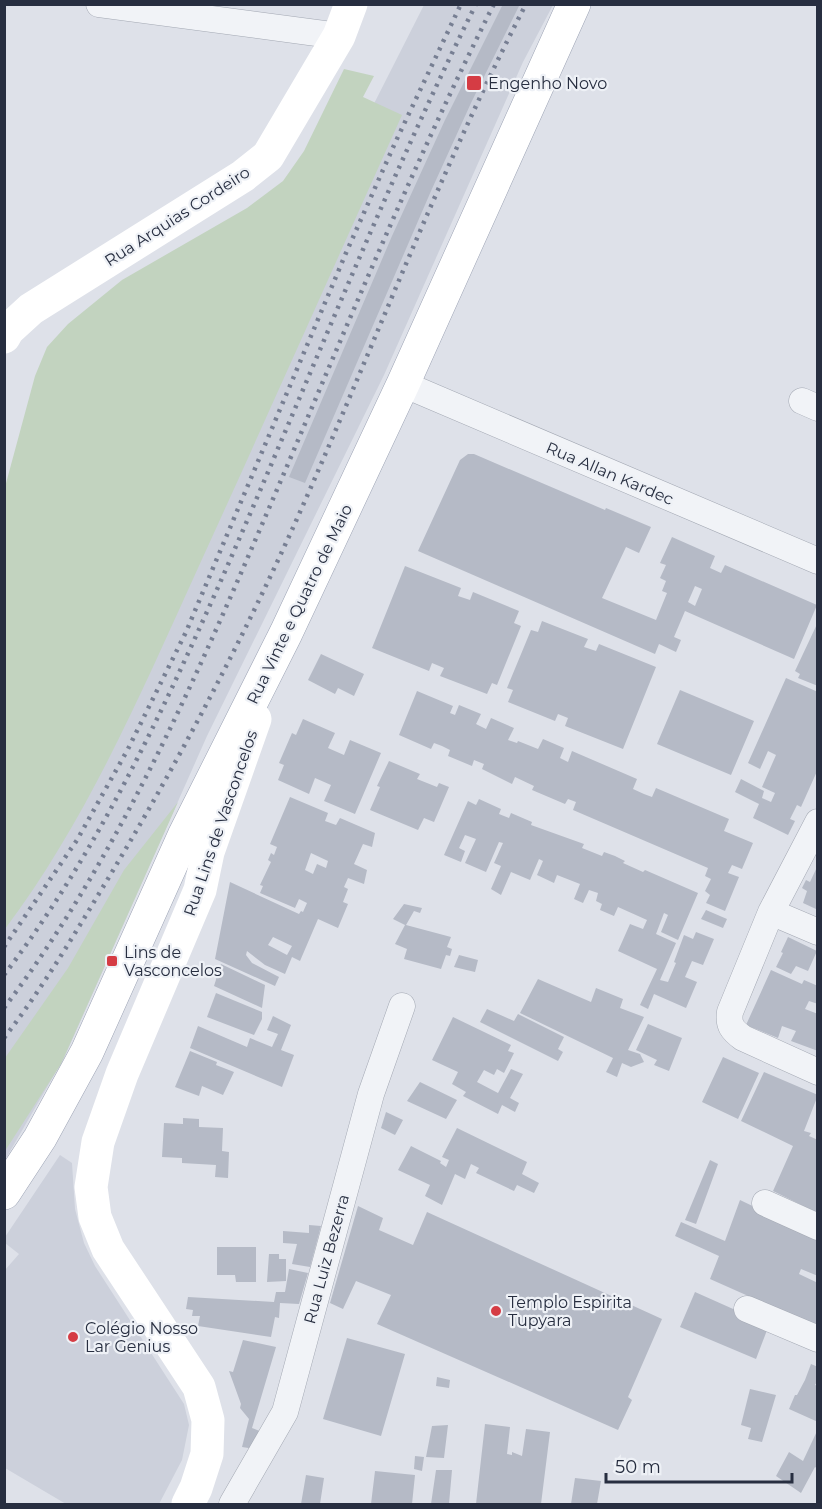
<svg xmlns="http://www.w3.org/2000/svg" width="822" height="1509" font-family="Montserrat,sans-serif">
	<style>
		.built { fill: #ccd0db }
		.green { fill: #c2d3bf }
		.building { fill: #b5bac6; fill-rule: evenodd }
		.lines { fill: none; stroke-linecap: round; stroke-linejoin: round }
		.street-casing { stroke: #a3a8b3; stroke-width: 27 }
		.primary-casing { stroke: #9da4b5; stroke-width: 34 }
		.street { stroke: #f1f3f7; stroke-width: 26 }
		.secondary { stroke: #fff; stroke-width: 33 }
		.primary { stroke: #fff; stroke-width: 33 }
		.rail { stroke: #777f93; stroke-width: 4.5; stroke-dasharray: 3 6; stroke-linecap: butt }
		.poi-dot { fill: #d53c44; stroke: #eef1f6; stroke-width: 2 }
		.labels { text-anchor: middle; stroke-width: 4.5; stroke-linejoin: round; paint-order: stroke }
		.poi-label { font-size: 16px; fill: #272e40; stroke: #eef1f6; text-anchor: start }
		.street-label { font-size: 16px; fill: #272e40; stroke: #eef1f6 }
	</style>
	<rect width="100%" height="100%" fill="#dee1e9"/>
	<!-- built -->
	<path class="built" d="M424 5H553L523 62 384 375 207 736 64 1058 5 1160V829L57 729Z
		M60 1155 72 1163 75 1209 84 1243 95 1266 184 1404 189 1425 182 1460 159 1504H66L5 1468V1270L19 1254 5 1243V1237Z"/>
	<!-- green -->
	<path class="green" d="M344 69 374 76 363 97 402 115C334 266 267 417 198 568 142 691 87 820 5 929V487L35 376 47 347 68 324 122 280 247 208 283 181 304 151Z
		M178 802 61 1064 5 1151V1058L68 968 124 870Z"/>
	<!-- building -->
	<path class="building" d="M503 4H520L471 103 431 191 305 483 289 477 392 236 445 120Z
		M468 454H474L605 510 606 508 651 527 639 553 626 547 602 598 656 620 667 593 662 591 666 581 660 578 666 565 660 563 672 537 715 556 710 568 721 573 725 565 817 605 794 659 685 611 674 637 681 640 676 652 659 644 655 654 418 551 460 460ZM695 586 702 589 695 606 688 602Z
		M405 566 461 588 458 596 470 600 473 592 519 611 514 623 521 626 497 685 492 683 487 694 440 676 444 668 432 663 429 671 372 648Z
		M542 621 588 639 584 647 596 651 599 644 656 667 623 749 565 726 568 718 558 714 555 721 508 702 513 690 507 688 531 630 538 632Z
		M818 622V686L798 678 800 674 795 671Z
		M321 654 364 674 354 696 338 688 335 694 308 680Z
		M786 678 818 692V769L801 807 797 805 790 819 795 821 788 835 753 818 759 804 735 792 741 779 764 791 762 798 771 802 775 793 762 787 776 755 768 751 760 769 748 763Z
		M680 690 754 721 731 775 657 744Z
		M417 691 453 706 450 713 455 715 459 705 481 714 476 724 486 729 491 718 514 728 508 740 517 743 518 741 538 749 543 739 564 748 560 758 568 762 572 751 637 779 633 789 644 794 652 797 656 788 729 819 724 831 753 843 742 869 732 865 728 873 739 877 725 911 706 903 710 895 705 891 711 879 705 876 708 868 573 810 576 802 568 799 565 804 532 790 534 786 515 777 512 784 482 769 484 764 474 760 472 766 448 756 450 750 442 746 434 743 431 749 399 735Z
		M303 719 335 733 328 748 344 755 350 740 381 753 355 814 324 801 331 785 315 778 309 794 278 780 284 765 279 763 292 733 296 735Z
		M389 761 420 774 417 779 437 787 439 783 449 787 434 822 424 818 418 830 370 810 380 787 377 786Z
		M290 797 328 813 325 821 336 825 340 818 375 833 372 847 363 844 354 864 367 870 364 884 348 878 344 887 348 889 343 902 348 904 338 928 318 919 300 961 292 957 285 974 265 965 247 951 246 955 252 963 279 977 275 986 215 959 230 882 299 914 301 911 303 912 307 903 299 899 295 908 260 893 263 886 260 885 271 862 268 860 271 853 274 855 277 847 270 844ZM311 853 328 861 326 868 317 864 313 874 305 870ZM273 937 292 946 287 955 268 945Z
		M479 799 501 809 499 814 509 818 511 813 532 822 531 825 584 844 582 848 602 856 604 852 615 856 625 861 623 863 643 872 645 870 698 893 678 940 661 932 668 915 664 913 656 934 676 943 660 980 668 982 676 963 674 962 684 935 693 939 696 932 714 939 703 965 692 961 685 977 697 982 686 1008 654 994 648 1009 640 1005 657 969 618 951 630 924 643 929 647 920 618 907 614 916 600 910 602 904 596 901 598 893 589 890 583 903 574 899 580 884 557 875 554 883 537 875 543 861 539 859 530 880 511 872 501 895 491 889 501 866 494 863 503 843 499 842 486 872 465 863 476 839 465 835 459 848 465 851 461 862 444 855 468 801 476 805Z
		M818 865V907L816 909 803 903 807 891 802 888 806 880 810 882Z
		M404 904 422 908 420 913 414 911 406 925 451 937 447 947 452 949 450 956 446 955 441 969 404 959 407 949 395 944 405 925 393 919Z
		M706 910 727 919 723 928 701 919Z
		M788 937 817 951 808 971 796 966 791 974 776 967 783 953 781 952Z
		M459 955 478 960 475 972 454 967Z
		M221 964 265 985 262 1008 214 986Z
		M771 970 802 984 804 980 818 986V1004L809 1001 805 1009 818 1014V1051L791 1041 796 1031 782 1026 778 1038 746 1025Z
		M538 979 591 1002 596 988 623 999 620 1008 644 1017 628 1050 640 1054 644 1062 631 1067 622 1063 617 1077 606 1072 613 1058 520 1013Z
		M216 993 262 1012V1019L254 1035 207 1017Z
		M487 1009 514 1021 518 1014 564 1037 558 1049 563 1052 558 1061 480 1022Z
		M273 1016 291 1025 281 1050 294 1055 282 1087 190 1048 198 1026 247 1047 250 1038 272 1047 278 1034 267 1030Z
		M453 1017 511 1045 508 1051 514 1053 504 1073 497 1069 494 1075 484 1070 477 1082 498 1093 511 1069 523 1074 510 1098 519 1103 515 1112 502 1105 498 1114 463 1096 466 1092 452 1084 458 1072 432 1060Z
		M648 1024 682 1038 669 1071 654 1065 657 1060 636 1050Z
		M190 1051 217 1062 216 1065 234 1072 223 1095 202 1086 199 1096 175 1087Z
		M723 1057 759 1073 738 1119 702 1102Z
		M764 1072 818 1095 804 1131 811 1133 809 1136 818 1140V1213L773 1191 793 1146 741 1121Z
		M420 1082 457 1100 446 1119 407 1101Z
		M386 1112 403 1120 395 1135 381 1128Z
		M183 1118 199 1119V1127L223 1128 222 1151 229 1152 228 1178 215 1177 216 1165 182 1163V1158L162 1157 164 1123 183 1124Z
		M457 1128 527 1162 522 1174 539 1183 534 1193 517 1185 514 1191 476 1173 479 1168 471 1164 465 1179 455 1174 442 1205 425 1196 430 1185 398 1170 411 1146 441 1161 440 1163 446 1167 449 1160 442 1157Z
		M710 1160 718 1164 696 1224 685 1220Z
		M740 1200 818 1237V1276L801 1269 799 1274 818 1283V1327L710 1279 719 1256 675 1236 681 1222 725 1241Z
		M358 1206 383 1218 379 1230 413 1245 427 1212 662 1319 628 1397 632 1400 618 1430 377 1324 391 1295 356 1281 343 1309 330 1303Z
		M309 1225 321 1226 310 1267 292 1264 297 1244 283 1243V1231L309 1233Z
		M217 1247H256V1282H236L235 1275H217Z
		M269 1254H279V1259H286V1281L267 1282Z
		M289 1269 308 1273 299 1304 280 1303 279 1318 275 1317 271 1337 198 1326 200 1316H192L193 1310 186 1309 188 1297 274 1302 276 1292H285Z
		M695 1292 769 1325 756 1359 680 1327Z
		M347 1338 405 1354 381 1436 323 1419Z
		M243 1340 276 1347 252 1428 262 1432 255 1449 242 1447 249 1419 240 1408 241 1404 229 1371 233 1372Z
		M811 1364 818 1367V1380L815 1385 818 1386V1422L789 1409 795 1395H797L805 1380Z
		M437 1377 450 1380 449 1388 436 1386Z
		M750 1389 776 1395 762 1442 748 1439 751 1428 741 1425Z
		M485 1424 510 1427 507 1454 512 1455V1452L522 1456 526 1429 550 1432 541 1504H476Z
		M448 1425 444 1458 426 1457 432 1426Z
		M818 1429V1469L815 1467 801 1493 776 1476 789 1452 803 1461Z
		M415 1456 424 1457 422 1471 414 1469Z
		M436 1470H452L449 1504H431Z
		M375 1471 415 1475 412 1504H371Z
		M306 1475 324 1478 320 1504H301Z
		M575 1478 601 1481 597 1504H571Z"/>
	<g class="lines">
		<!-- street casing -->
		<g class="street-casing">
			<path id="street" d="M99 4 339 36
				M403 384 818 561
				M802 401 818 408
				M818 822 771 912 730 1012C728 1025 732 1030 743 1038L818 1072
				M771 912 818 932
				M765 1203 818 1227
				M747 1309 818 1339
				M232 1504 285 1412 371 1094 402 1006"/>
		</g>
		<!-- primary casing -->
		<g class="primary-casing">
			<path id="primary" d="M4 1193 40 1138 87 1052 184 836 286 633 403 384 574 4"/>
		</g>
		<!-- street -->
		<use href="#street" class="street"/>
		<!-- secondary -->
		<path class="secondary" d="M4 337 8 330 31 309 243 176 268 156 339 36 351 4
			M188 1504 196 1488 207 1454 208 1420 199 1387 108 1249 95 1217 91 1187 98 1142 122 1074 200 890 208 852 255 719"/>
		<!-- primary -->
		<use href="#primary" class="primary"/>
		<!-- rail -->
		<path class="rail" d="M4 947 77 840 128 749 186 632 346 253 395 143 461 4
			M4 975C97 853 161 715 223 576 307 385 383 191 476 4
			M4 1008C110 868 185 703 254 543 332 363 405 180 494 4
			M4 1038C42 989 74 935 106 882 176 766 240 645 296 521 373 349 439 172 526 4"/>
	</g>
	<!-- markers -->
	<g class="poi-dot">
		<rect x="466" y="75" width="16" height="16" rx="3"/>
		<rect x="106" y="955" width="12" height="12" rx="3"/>
		<circle cx="496" cy="1311" r="6"/>
		<circle cx="73" cy="1337" r="6"/>
	</g>
	<g class="labels">
		<!-- poi labels -->
		<g class="poi-label">
			<text x="488" y="89">Engenho Novo</text>
			<text x="124" y="958">Lins de<tspan x="124" dy="18">Vasconcelos</tspan></text>
			<text x="508" y="1308">Templo Espirita<tspan x="508" dy="18">Tupyara</tspan></text>
			<text x="85" y="1334">Colégio Nosso<tspan x="85" dy="18">Lar Genius</tspan></text>
		</g>
		<!-- street labels -->
		<g class="street-label">
			<text transform="translate(177 216) rotate(-33)" y="6">Rua Arquias Cordeiro</text>
			<text transform="translate(610 473) rotate(23)" y="6">Rua Allan Kardec</text>
			<text transform="translate(299 604) rotate(-64)" y="6">Rua Vinte e Quatro de Maio</text>
			<text transform="translate(220 823) rotate(-71)" y="6">Rua Lins de Vasconcelos</text>
			<text transform="translate(326 1259) rotate(-75)" y="6">Rua Luiz Bezerra</text>
		</g>
	</g>
	<!-- border -->
	<rect width="822" height="1509" fill="none" stroke="#272e40" stroke-width="12"/>
	<!-- scale -->
	<path d="M606 1473v9h186v-9" fill="none" stroke="#272e40" stroke-width="3"/>
	<text x="615" y="1473" font-size="18" fill="#272e40" stroke="#eef1f6" stroke-width="4.5" paint-order="stroke">50 m</text>
</svg>
